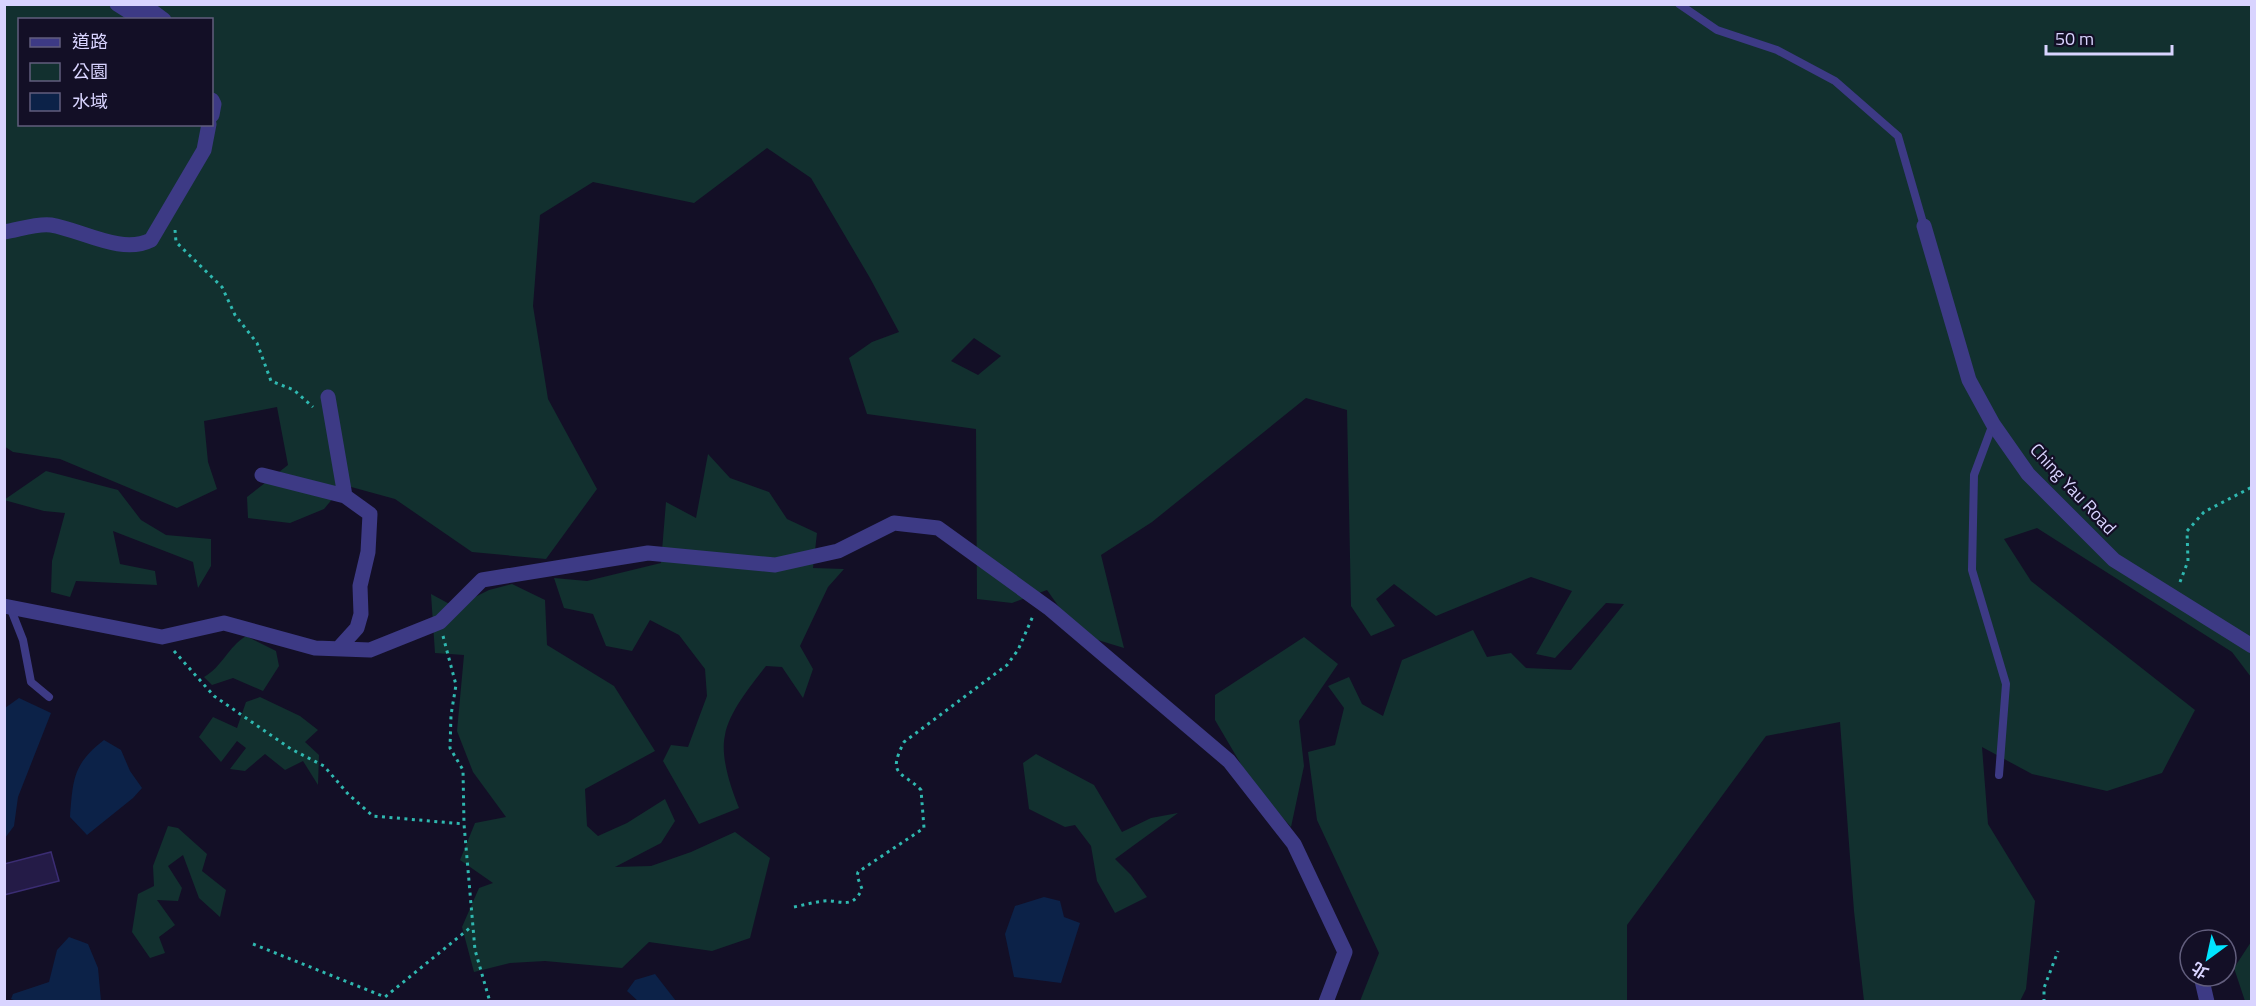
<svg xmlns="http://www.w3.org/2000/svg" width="2256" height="1006" font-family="'Titillium Web','Noto Sans TC',sans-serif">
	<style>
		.green { fill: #12302f; fill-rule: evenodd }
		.water { fill: #0c2248 }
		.building { fill: #241b47; stroke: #3b2d73; stroke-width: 1.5 }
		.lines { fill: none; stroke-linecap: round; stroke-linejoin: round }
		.path { stroke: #2fb8b0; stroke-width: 3; stroke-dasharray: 3 4.5; stroke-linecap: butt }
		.lane { stroke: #3d3a85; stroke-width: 8 }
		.street { stroke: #3d3a85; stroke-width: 15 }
		.labels { text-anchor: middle; stroke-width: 4.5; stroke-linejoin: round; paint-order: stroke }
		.street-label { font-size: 18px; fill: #d9d4ff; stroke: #130f26 }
	</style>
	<rect width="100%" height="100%" fill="#130f26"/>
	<!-- green -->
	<path class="green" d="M4 5H2251V677L2232 652 2037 528 2004 539 2031 581 2195 710 2162 773 2107 791 2032 774 1982 747 1988 824 2035 901 2026 989 2020 1001H1864L1854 911 1840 722 1766 736 1627 925V1000L1360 1001 1379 953 1317 820 1308 752 1335 745 1344 708 1328 686 1349 677 1362 704 1383 716 1402 660 1473 630 1487 657 1511 653 1526 668 1571 670 1624 604 1606 603 1555 658 1536 654 1572 591 1531 577 1436 616 1394 584 1376 599 1395 626 1371 636 1351 606 1347 410 1306 398 1152 522 1101 555 1124 648 1078 634 1047 590 1012 603 977 599 976 429 867 414 849 358 872 342 899 332 870 278 811 178 767 148 694 203 593 182 540 215 533 306 548 399 597 489 546 559 472 552 395 499 344 485 324 509 290 523 248 518 247 497 288 465 277 407 204 421 208 462 217 489 177 508 60 459 13 452 4 446ZM20 20H212V124H20ZM974 338 1001 356 978 375 951 361Z
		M708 454 730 478 769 492 787 519 817 533 813 568 844 569 828 587 800 646 813 669 803 698 782 667 766 666C752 684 729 712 725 735 720 757 731 788 739 808L699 824 663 761 671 745 688 747 707 696 705 669 679 635 650 620 632 651 606 646 593 614 564 608 554 578 587 581 661 563 666 502 696 518Z
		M46 471 118 490 141 520 166 535 211 539V566L198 588 193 562 113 531 120 564 155 571 157 585 76 581 70 597 51 592 52 561 65 513 44 511 4 500Z
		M512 584 545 600 547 645 614 686 655 751 585 789 587 826 598 836 627 823 665 799 675 821 661 843 615 867 651 866 691 852 735 832 770 858 750 938 712 951 649 942 622 968 545 961 510 963 474 972 462 927 479 888 493 883 460 860 475 823 506 817 473 772 457 731 464 655 435 653 431 594 455 607 489 590Z
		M246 636 276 651 279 666 263 691 233 678 212 685 204 677C222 667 228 647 246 636Z
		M1304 637 1338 664 1299 721 1304 766 1291 827 1252 783 1215 720V695Z
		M260 697 300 716 318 730 305 742 319 755 318 785 303 761 285 770 265 754 245 771 230 769 246 748 237 741 221 762 199 737 213 717 237 728 246 702Z
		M1036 754 1094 785 1122 832 1151 818 1178 813 1115 859 1131 875 1147 897 1115 913 1097 881 1091 846 1075 825 1065 827 1029 809 1023 763Z
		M168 826 178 828 207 854 202 871 226 890 220 917 199 898 183 855 168 866 182 888 178 901 157 900 175 925 159 937 165 953 150 958 132 932 138 894 154 886 153 866Z
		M2251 942V1001H2245L2234 968Z"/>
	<!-- water -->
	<path class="water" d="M19 698 51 713 18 797 14 826 5 838V708Z
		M104 740 121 750 130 771 142 788 133 798 87 835 70 817C73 779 73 764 104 740Z
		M1044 897 1060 901 1064 917 1080 923 1061 983 1014 977 1005 934 1015 906Z
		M69 937 88 944 98 968 101 1001 19 1002 11 999 13 994 49 982 57 950Z
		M655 974 676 1001H638L627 991 635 980Z"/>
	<!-- building -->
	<path class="building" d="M51 852 59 881 4 895V864Z"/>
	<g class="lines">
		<!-- path -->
		<path class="path" d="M175 230 176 242 222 287 235 315 257 343 271 381 294 390 313 407
			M2180 582 2188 561 2187 531 2204 512 2252 487
			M443 636 456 685 451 715 450 748 463 770 464 824 475 950 490 1002
			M174 651 214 696 291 749 324 766 349 795 373 816 464 824
			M794 907C804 905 814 902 824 901 839 899 852 911 862 889L857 876 858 872 924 828 921 790C903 771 886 777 904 742L1007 665 1018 650 1033 616
			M253 944 385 997 471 927
			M2044 1002V988L2058 951"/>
		<!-- lane -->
		<path class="lane" d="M1679 4 1717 30 1777 50 1835 81 1898 136 1924 226
			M1993 424 1974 475 1972 570 2006 684 1999 775
			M10 607 23 640 31 682 49 697"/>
		<!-- street -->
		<path class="street" d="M117 4 128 11H152L164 20
			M212 100 214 104 212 115
			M1924 226 1969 380 1993 424 2028 474 2114 560 2252 646
			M4 232C18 230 37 223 51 225 82 230 121 255 151 240L204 150 209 124
			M328 397 345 496
			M262 475 345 496 370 514 368 552 360 586 361 614 357 628 338 649
			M4 606 162 637 224 623 315 648 370 650 440 622 482 580 648 553 775 565 838 551 894 523 938 528 1050 609 1229 761 1294 844 1345 952 1326 1002
			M2201 976 2207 1002"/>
	</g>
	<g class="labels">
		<!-- street labels -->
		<g class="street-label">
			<text transform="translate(2073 489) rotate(47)" y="6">Ching Yau Road</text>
		</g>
	</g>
	<!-- border -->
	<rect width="2256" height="1006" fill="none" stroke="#d9d4ff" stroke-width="12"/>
	<!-- legend -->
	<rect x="18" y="18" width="195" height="108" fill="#130f26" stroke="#625e7d" stroke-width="1.5"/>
	<rect x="30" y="38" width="30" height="9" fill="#3d3a85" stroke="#625e7d" stroke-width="1.5"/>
	<text x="72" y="48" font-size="18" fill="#d9d4ff">道路</text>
	<rect x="30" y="63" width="30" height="18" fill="#12302f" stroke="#625e7d" stroke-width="1.5"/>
	<text x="72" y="78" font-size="18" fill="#d9d4ff">公園</text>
	<rect x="30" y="93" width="30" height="18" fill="#0c2248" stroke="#625e7d" stroke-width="1.5"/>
	<text x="72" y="108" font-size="18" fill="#d9d4ff">水域</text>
	<!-- north arrow -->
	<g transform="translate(2208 958) rotate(213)"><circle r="28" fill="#130f26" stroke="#625e7d" stroke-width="1.5"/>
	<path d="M0-4.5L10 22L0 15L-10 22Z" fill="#00e5ff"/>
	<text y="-9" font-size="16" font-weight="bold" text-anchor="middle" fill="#d9d4ff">北</text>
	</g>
	<!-- scale -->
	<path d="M2046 45v9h126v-9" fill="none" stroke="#d9d4ff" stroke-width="3"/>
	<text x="2055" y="45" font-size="18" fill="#d9d4ff" stroke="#130f26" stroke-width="4.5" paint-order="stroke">50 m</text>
</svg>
